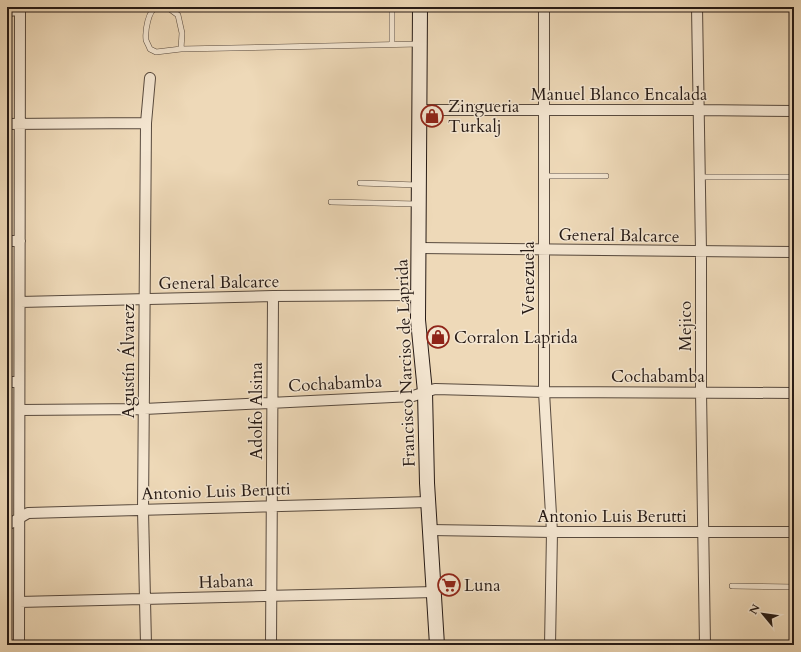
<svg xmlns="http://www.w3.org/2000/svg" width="801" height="652" font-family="Cardo,serif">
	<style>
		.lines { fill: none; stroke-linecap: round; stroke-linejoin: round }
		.service-casing { stroke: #584a3e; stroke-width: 6 }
		.minor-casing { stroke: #584a3e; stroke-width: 12 }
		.secondary-casing { stroke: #261a15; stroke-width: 16 }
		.service { stroke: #f4e6d1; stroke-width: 5 }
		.minor { stroke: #f4e6d1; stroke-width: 10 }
		.secondary { stroke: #f4e6d1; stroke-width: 14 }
		.labels { text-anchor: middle; stroke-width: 3; stroke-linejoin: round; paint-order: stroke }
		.street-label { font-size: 17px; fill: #261a15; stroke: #f4e6d1 }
		.poi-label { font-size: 17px; fill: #261a15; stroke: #f4e6d1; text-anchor: start }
	</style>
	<rect width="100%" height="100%" fill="#eed9b8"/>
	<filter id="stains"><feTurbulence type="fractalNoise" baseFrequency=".005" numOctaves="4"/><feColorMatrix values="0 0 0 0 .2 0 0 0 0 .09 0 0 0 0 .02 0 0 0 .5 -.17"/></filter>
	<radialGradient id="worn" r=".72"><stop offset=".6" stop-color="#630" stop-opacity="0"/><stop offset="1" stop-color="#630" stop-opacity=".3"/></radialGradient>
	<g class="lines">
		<!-- service casing -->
		<g class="service-casing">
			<path id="service" d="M157 7C148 10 145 31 146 40 147 43 149 46 150 49L156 52 181 49 419 44
				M167 7 178 15 182 33 181 49
				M392 44V7
				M544 176H606
				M700 177H792
				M360 183 417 185
				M331 202 417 204
				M732 586 794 587"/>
		</g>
		<!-- minor casing -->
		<g class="minor-casing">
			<path id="minor" d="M544 7V392L552 532 550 645
				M697 7 701 251V392L705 645
				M7 11 20 10
				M420 110H698L794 111
				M7 124 146 123
				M7 241H20
				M420 248 794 252
				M20 302 273 296 418 295
				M7 382H19
				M20 410 144 409 413 396 435 389 544 392 794 393
				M7 523H11L28 513 428 502
				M430 530 552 532H794
				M19 602 435 592
				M19 645 20 7
				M146 645 143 510 146 123 150 78
				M271 645 273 296"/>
		</g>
		<!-- secondary casing -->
		<g class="secondary-casing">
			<path id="secondary" d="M420 7 418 320 425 392 427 483 437 645"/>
		</g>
		<!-- service -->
		<use href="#service" class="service"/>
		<!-- minor -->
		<use href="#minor" class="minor"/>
		<!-- secondary -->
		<use href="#secondary" class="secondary"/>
	</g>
	<!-- icons -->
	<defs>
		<g id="shop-ring" transform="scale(1.15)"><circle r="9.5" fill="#f4e6d1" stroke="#8f2418" stroke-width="1.5"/><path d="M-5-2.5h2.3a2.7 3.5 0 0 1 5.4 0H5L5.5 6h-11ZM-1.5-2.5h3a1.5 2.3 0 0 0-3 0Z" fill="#8f2418"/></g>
		<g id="supermarket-ring" transform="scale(1.15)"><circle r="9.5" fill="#f4e6d1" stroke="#8f2418" stroke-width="1.5"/><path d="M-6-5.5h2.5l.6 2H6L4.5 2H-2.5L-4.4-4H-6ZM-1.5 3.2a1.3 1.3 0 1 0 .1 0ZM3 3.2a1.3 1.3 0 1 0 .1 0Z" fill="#8f2418"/></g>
	</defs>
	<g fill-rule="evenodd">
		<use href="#shop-ring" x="432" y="116"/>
		<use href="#shop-ring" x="438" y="337"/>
		<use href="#supermarket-ring" x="449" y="585"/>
	</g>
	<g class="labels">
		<!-- street labels -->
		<g class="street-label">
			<text x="619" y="100">Manuel Blanco Encalada</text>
			<text transform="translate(619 235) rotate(1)" y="6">General Balcarce</text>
			<text transform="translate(528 278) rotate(-90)" y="6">Venezuela</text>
			<text transform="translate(219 282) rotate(-1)" y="6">General Balcarce</text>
			<text transform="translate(685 326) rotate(-90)" y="6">Mejico</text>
			<text transform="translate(128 361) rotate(-90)" y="6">Agustín Álvarez</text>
			<text transform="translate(405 363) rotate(-92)" y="6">Francisco Narciso de Laprida</text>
			<text x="658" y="382">Cochabamba</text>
			<text transform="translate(335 383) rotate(-3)" y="6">Cochabamba</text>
			<text transform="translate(256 411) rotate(-90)" y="6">Adolfo Alsina</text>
			<text transform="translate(216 491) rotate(-2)" y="6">Antonio Luis Berutti</text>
			<text x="612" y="522">Antonio Luis Berutti</text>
			<text transform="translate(226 581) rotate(-2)" y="6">Habana</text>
		</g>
		<!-- poi labels -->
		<g class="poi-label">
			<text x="448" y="112">Zingueria<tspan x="448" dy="20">Turkalj</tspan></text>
			<text x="454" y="343">Corralon Laprida</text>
			<text x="464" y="591">Luna</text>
		</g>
	</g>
	<!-- margin -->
	<rect width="801" height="652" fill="none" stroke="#eed9b8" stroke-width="24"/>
	<rect x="8" y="8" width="785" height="636" fill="none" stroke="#261a15" stroke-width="2"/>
	<rect x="12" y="12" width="777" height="628" fill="none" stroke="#261a15"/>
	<!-- north arrow -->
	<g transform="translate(763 614) rotate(299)" stroke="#f4e6d1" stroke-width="3" paint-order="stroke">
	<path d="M0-3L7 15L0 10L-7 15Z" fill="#261a15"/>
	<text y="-6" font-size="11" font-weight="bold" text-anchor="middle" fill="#261a15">N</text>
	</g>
	<rect width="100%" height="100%" filter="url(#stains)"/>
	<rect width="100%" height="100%" fill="url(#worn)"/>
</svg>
